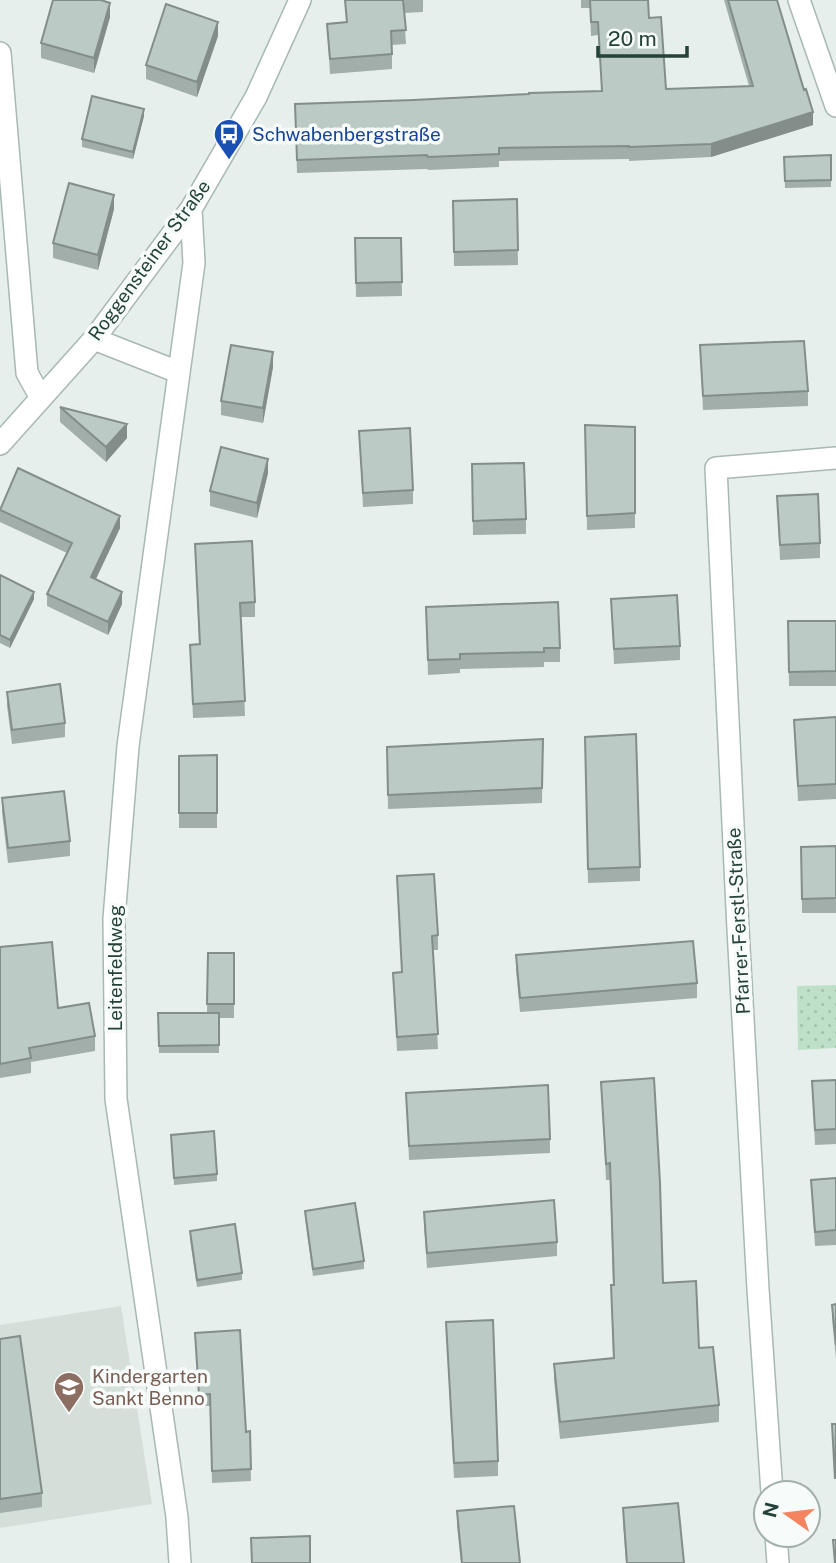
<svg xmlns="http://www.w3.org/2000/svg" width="836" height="1563" font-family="'Public Sans',sans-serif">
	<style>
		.built { fill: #d4dfda }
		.grass { fill: url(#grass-dots) }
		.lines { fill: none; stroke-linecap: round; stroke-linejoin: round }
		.minor-casing { stroke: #a8b8b2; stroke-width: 24 }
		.minor { stroke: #fff; stroke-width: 21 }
		.wall { fill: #a1aea9 }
		.shaded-wall { fill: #838d89 }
		.building { fill: #bbcac4; stroke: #838d89; stroke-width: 2 }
		.labels { text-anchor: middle; stroke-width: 7; stroke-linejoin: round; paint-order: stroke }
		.transit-label { font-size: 19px; fill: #164399; stroke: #f7fbf9; text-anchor: start }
		.street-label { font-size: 19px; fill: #24423a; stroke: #f7fbf9 }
		.education-label { font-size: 19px; fill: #785e54; stroke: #f7fbf9; text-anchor: start }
	</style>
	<defs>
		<pattern id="grass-dots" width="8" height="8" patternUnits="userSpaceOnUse" patternTransform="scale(1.75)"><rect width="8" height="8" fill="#bfe0c8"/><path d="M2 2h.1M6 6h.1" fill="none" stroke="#a4c1ad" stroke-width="1.8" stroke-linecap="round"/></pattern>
	</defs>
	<rect width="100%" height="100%" fill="#e6efeb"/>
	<!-- built -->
	<path class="built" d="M121 1306 152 1504 0 1528V1325Z"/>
	<!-- grass -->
	<path class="grass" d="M836 985V1048L798 1050 797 986Z"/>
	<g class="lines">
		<!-- minor casing -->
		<g class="minor-casing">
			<path id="minor" d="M799 0 836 106
				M0 53 27 373 41 398
				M94 339 178 372
				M0 444 94 339 191 209 256 97 300 0
				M772 1493 758 1289 738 929 716 468 836 458
				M776 1535 778 1563
				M180 1563 177 1517 116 1099 114 919 128 746 194 263 191 209"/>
		</g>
		<!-- minor -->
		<use href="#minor" class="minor"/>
	</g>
	<!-- wall -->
	<path class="wall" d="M345 0H423V12L404 13 406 44 392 45V69L330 74 327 24 346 22Z
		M581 0H648L649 18 666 89 749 86 724 0H777L813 125 711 157 629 161V159L499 161V167L428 170 427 169 297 173 295 104 414 100 602 91 598 35 591 36 590 8H581Z
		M110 17 94 73 41 58V43Z
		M218 36 197 97 146 79V65Z
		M144 116 133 159 82 147V139Z
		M831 155V187L785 188 784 157Z
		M517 199 518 265 454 266 453 201Z
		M114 209 98 270 53 258V243Z
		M355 238H401L402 296 356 297Z
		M700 345 808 391V406L703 410Z
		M273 367 263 423 221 415V401Z
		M60 407 127 438 106 462 60 422Z
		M585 425 635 427V528L587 530Z
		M359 431 413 490V504L363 507Z
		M472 464 526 519V534L473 535Z
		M268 473 257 518 210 506V491Z
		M777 496 820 543V558L780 560Z
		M0 508 120 528 96 579 122 604 108 635 47 606V594L67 553 0 522Z
		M195 544 255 602V617H241L245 716 193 718 190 645 199 644Z
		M0 575 34 599 10 648 0 643Z
		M611 599 680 646V660L614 664Z
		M426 607 560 648V662H544V667L460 669V673L428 675Z
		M788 621H836V686H789Z
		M7 692 65 723V737L12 744 7 706Z
		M836 717V799L798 801 794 720Z
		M585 737 640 867V881L588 883Z
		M543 739 542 803 388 809 387 747Z
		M217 755V828H179V756Z
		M2 798 70 841V856L8 863 2 812Z
		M836 846V913H802L801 847Z
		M397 876 438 935V950H433L438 1049 397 1051 393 973 402 972Z
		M0 947 58 1008 95 1036V1051L31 1062V1073L0 1078Z
		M208 953H234V1018H219V1053H159L158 1013H207Z
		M516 955 697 983V998L520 1012 516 970Z
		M836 1080V1144L815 1145 812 1081Z
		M601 1082 663 1283 699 1348 719 1405V1422L560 1439 554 1380V1364L613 1358 611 1285H613L610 1180H606Z
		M406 1093 550 1139V1153L409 1160Z
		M171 1135 217 1174V1181L174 1185Z
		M836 1178V1245L815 1246 811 1180Z
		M305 1211 364 1261V1269L313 1276 305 1218Z
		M424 1212 557 1242V1256L427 1268 424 1226Z
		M190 1231 242 1273V1280L197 1287 190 1239Z
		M836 1304V1359L832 1319V1305Z
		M446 1322 498 1461V1476L454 1478Z
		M195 1333 246 1432 250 1431 251 1481 212 1483 210 1406H199Z
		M0 1339 42 1493V1507L0 1513Z
		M623 1508 684 1563H626L623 1522Z
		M457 1511 520 1563H461L457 1526Z"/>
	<!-- shaded-wall -->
	<path class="shaded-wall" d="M110 3V17L94 73V58Z
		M218 22V36L197 97V82Z
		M144 109V116L133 159V152Z
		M813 112V125L711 157V144Z
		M114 195V209L98 270V255Z
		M273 352V367L263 423V408Z
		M127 424V438L106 462V447Z
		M268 459V473L257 518V503Z
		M120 516V528L91 589V577Z
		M34 592V599L10 648V640Z
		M122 592V604L108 635V622Z"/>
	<!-- building -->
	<path class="building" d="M53 0H101L110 3 94 58 41 43Z
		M345 0H403L406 30 391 31 392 54 330 59 327 24 347 22Z
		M590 0H648L649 18 661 17 666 89 753 86 728 0H777L804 90 806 89 813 112 711 144 629 147V146L499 148V154L428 157 427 155 297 160 295 104 414 100 529 94V93L602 91 598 22H591Z
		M166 4 218 22 197 82 146 65Z
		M92 96 144 109 133 152 82 139Z
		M831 155V180L785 181 784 157Z
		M69 183 114 195 98 255 53 243Z
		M517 199 518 250 454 252 453 201Z
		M355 238H401L402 282 356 283Z
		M804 341 808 391 703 396 700 345Z
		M231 345 273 352 263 408 221 401Z
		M60 407 127 424 106 447Z
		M585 425 635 427V513L587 516Z
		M410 428 413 490 363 493 359 431Z
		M221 447 268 459 257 503 210 491Z
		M524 463 526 519 473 521 472 464Z
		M18 468 120 516 91 577 122 592 108 622 47 594 72 543 0 510Z
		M818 494 820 543 780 545 777 496Z
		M252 541 255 602 240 603 245 701 193 704 190 645 200 644 195 544Z
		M0 575 34 592 10 640 0 635Z
		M677 595 680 646 614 649 611 599Z
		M558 602 560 648H544V652L460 654V659L428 660 426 607Z
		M788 621H836V671L789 672Z
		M60 684 65 723 12 730 7 692Z
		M836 717V784L798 786 794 720Z
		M636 734 640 867 588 869 585 737Z
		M543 739 542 788 388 795 387 747Z
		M217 755V813H179V756Z
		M64 791 70 841 8 848 2 798Z
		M836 846V898L802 899 801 847Z
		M434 874 438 935 432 936 438 1034 397 1037 393 973 402 972 397 876Z
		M693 941 697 983 520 998 516 955Z
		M52 942 58 1008 89 1003 95 1036 29 1048 31 1058 0 1064V947Z
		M208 953H234V1004H207Z
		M158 1013H219V1045L159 1046Z
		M654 1078 660 1183 663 1283 696 1281 699 1348 713 1347 719 1405 560 1422 554 1364 614 1358 611 1285H614L610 1163 606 1164 601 1082Z
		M836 1080V1129L815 1130 812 1081Z
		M548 1085 550 1139 409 1146 406 1093Z
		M214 1131 217 1174 174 1178 171 1135Z
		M836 1178V1230L815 1232 811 1180Z
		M554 1200 557 1242 427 1253 424 1212Z
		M355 1203 364 1261 313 1269 305 1211Z
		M235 1224 242 1273 197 1280 190 1231Z
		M836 1304V1345L832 1305Z
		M493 1320 498 1461 454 1463 446 1322Z
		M240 1330 246 1432 250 1431 251 1469 212 1471 210 1394 199 1395 195 1333Z
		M20 1336 42 1493 0 1499V1339Z
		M832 1424H836L835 1479Z
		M678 1503 684 1563H627L623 1508Z
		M514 1506 520 1563H462L457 1511Z
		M310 1536V1563H252L251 1538Z
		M833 1540H836V1563H835Z"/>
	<!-- icons -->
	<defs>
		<g id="bus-pin" transform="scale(1.575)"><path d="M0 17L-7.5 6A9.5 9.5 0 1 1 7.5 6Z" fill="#1a4fb4" stroke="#f7fbf9"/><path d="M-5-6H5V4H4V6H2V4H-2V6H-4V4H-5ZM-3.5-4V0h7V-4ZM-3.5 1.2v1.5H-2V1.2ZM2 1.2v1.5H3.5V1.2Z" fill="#fff"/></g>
		<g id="school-pin" transform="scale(1.575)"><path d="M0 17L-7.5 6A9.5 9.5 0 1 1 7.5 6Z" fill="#8d6e63" stroke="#f7fbf9"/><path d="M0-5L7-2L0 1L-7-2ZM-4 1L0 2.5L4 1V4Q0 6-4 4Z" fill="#fff"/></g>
	</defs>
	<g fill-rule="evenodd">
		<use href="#bus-pin" x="229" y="134"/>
		<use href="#school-pin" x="69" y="1387"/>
	</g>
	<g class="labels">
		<!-- transit labels -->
		<g class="transit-label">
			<text x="252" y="141">Schwabenbergstraße</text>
		</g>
		<!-- street labels -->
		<g class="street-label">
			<text transform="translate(149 260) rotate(-54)" y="7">Roggensteiner Straße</text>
			<text transform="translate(738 921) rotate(-93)" y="7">Pfarrer-Ferstl-Straße</text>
			<text transform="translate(115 968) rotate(-90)" y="7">Leitenfeldweg</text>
		</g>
		<!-- education labels -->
		<g class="education-label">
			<text x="92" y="1383">Kindergarten<tspan x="92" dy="22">Sankt Benno</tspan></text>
		</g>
	</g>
	<!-- north arrow -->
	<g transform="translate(787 1514) rotate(284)"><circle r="33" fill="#f7fbf9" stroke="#a3b1ad" stroke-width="2"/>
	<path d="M0-5L12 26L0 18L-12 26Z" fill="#f4845f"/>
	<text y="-10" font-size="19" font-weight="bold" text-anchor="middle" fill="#24423a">N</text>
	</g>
	<!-- scale -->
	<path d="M598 46v10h89v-10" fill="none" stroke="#24423a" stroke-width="3.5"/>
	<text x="608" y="46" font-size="21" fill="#24423a" stroke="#f7fbf9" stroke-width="5" paint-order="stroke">20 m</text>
</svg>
